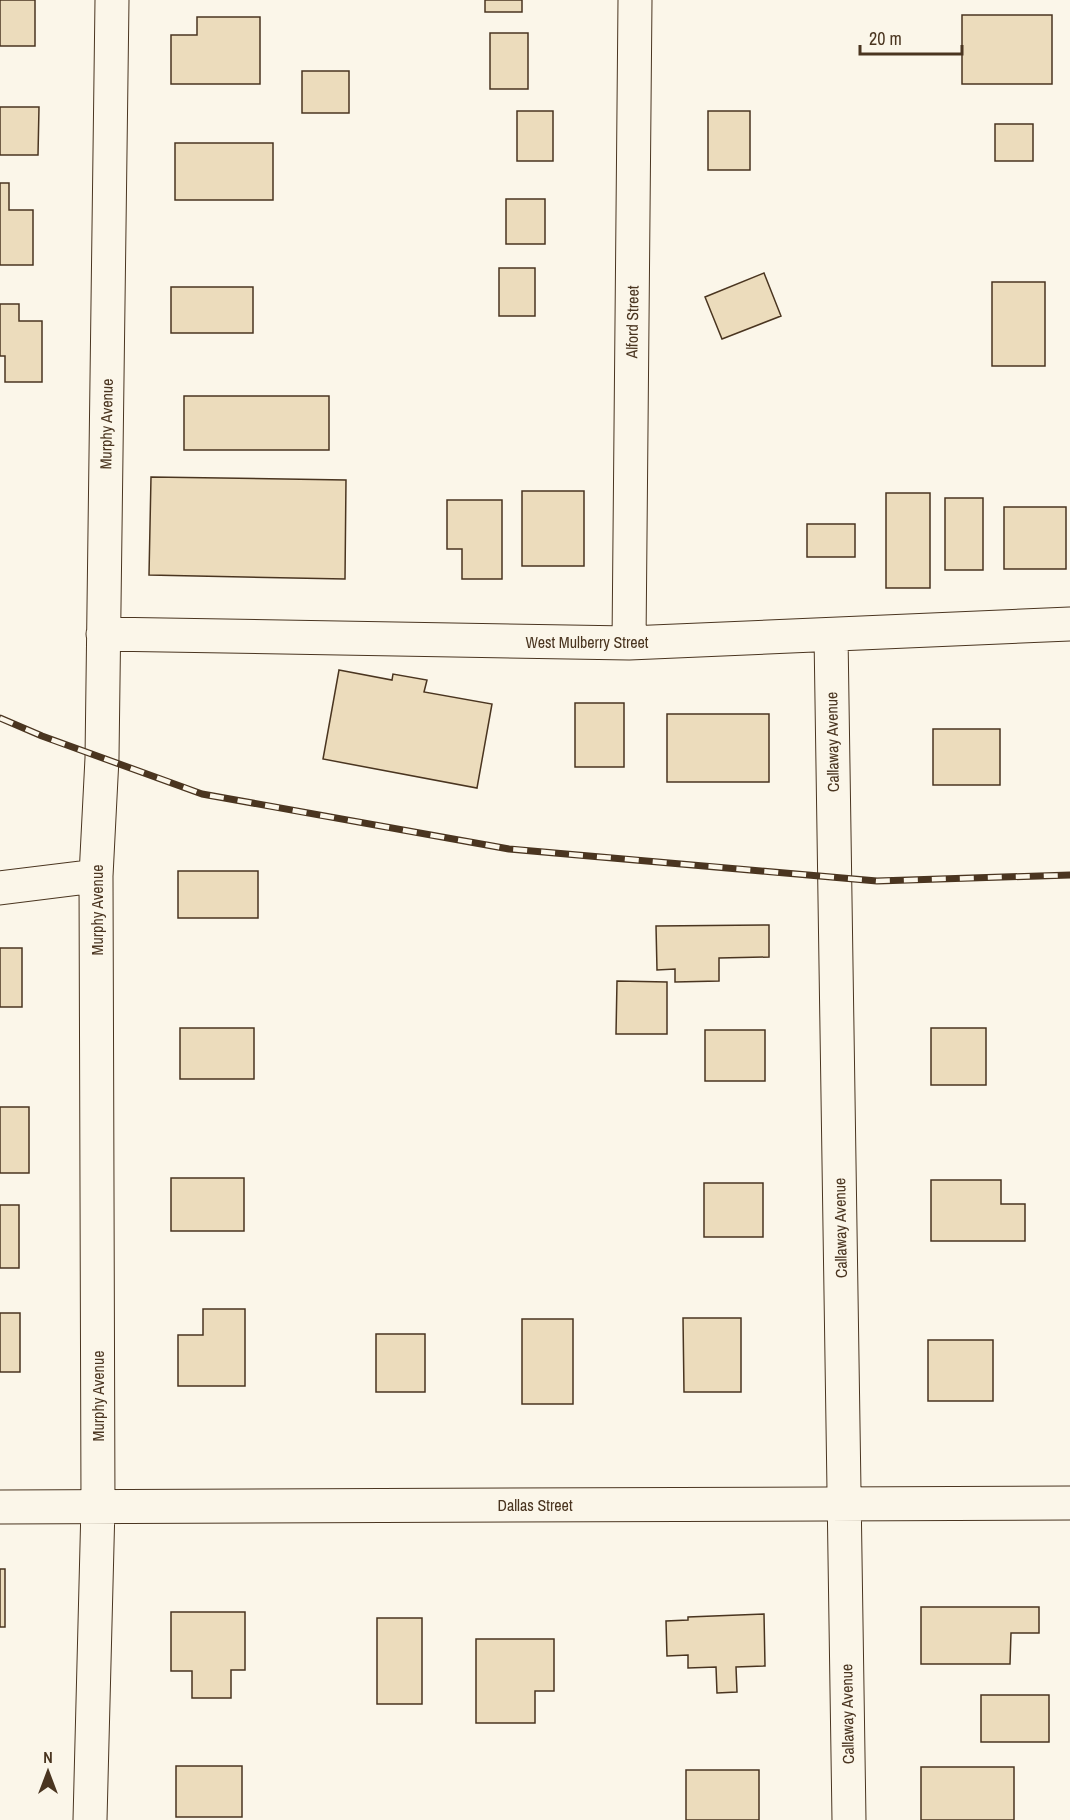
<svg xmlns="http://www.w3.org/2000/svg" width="1070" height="1820" font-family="'Archivo Narrow',sans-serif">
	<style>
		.building { fill: #ecdcbc; stroke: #4a3520; stroke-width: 1.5 }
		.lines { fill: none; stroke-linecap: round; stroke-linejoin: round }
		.minor-casing { stroke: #4a3520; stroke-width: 35 }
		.minor { stroke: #fbf6e9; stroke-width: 33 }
		.rail-casing { stroke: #4a3520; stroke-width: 7 }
		.rail { stroke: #fbf6e9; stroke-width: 4.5; stroke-dasharray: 14; stroke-linecap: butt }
		.labels { text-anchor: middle; stroke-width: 4.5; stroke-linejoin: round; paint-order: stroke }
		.street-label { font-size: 16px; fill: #4a3520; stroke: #fbf6e9 }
	</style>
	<rect width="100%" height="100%" fill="#fbf6e9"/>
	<!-- building -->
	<path class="building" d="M0 0H35V46H0Z
		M485 0H522V12H485Z
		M962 15H1052V84H962Z
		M197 17H260V84H171V35H197Z
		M490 33H528V89H490Z
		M302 71H349V113H302Z
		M0 107H39L38 155H0Z
		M517 111H553V161H517Z
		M708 111H750V170H708Z
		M995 124H1033V161H995Z
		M175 143H273V200H175Z
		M0 183H9V210H33V265H0Z
		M506 199H545V244H506Z
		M499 268H535V316H499Z
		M764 273 781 316 722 339 705 297Z
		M992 282H1045V366H992Z
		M171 287H253V333H171Z
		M0 304H19V321H42V382H5V356H0Z
		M184 396H329V450H184Z
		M151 477 346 480 345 579 149 575Z
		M522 491H584V566H522Z
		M886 493H930V588H886Z
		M945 498H983V570H945Z
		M447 500H502V579H462V549H447Z
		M1004 507H1066V569H1004Z
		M807 524H855V557H807Z
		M339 670 392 680 393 674 427 680 424 692 492 704 477 788 323 759Z
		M575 703H624V767H575Z
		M667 714H769V782H667Z
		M933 729H1000V785H933Z
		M178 871H258V918H178Z
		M769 925V957L719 958V981L675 982V969L657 970 656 926Z
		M0 948H22V1007H0Z
		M617 981 667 982V1034H616Z
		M180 1028H254V1079H180Z
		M931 1028H986V1085H931Z
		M705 1030H765V1081H705Z
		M0 1107H29V1173H0Z
		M171 1178H244V1231H171Z
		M931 1180H1001V1204H1025V1241H931Z
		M704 1183H763V1237H704Z
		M0 1205H19V1268H0Z
		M203 1309H245V1386H178V1335H203Z
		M0 1313H20V1372H0Z
		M683 1318H741V1392H684Z
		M522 1319H573V1404H522Z
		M376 1334H425V1392H376Z
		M928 1340H993V1401H928Z
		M0 1569H5V1627H0Z
		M921 1607H1039V1633H1011L1010 1664H921Z
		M171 1612H245V1670H231V1698H192V1671H171Z
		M764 1614 765 1666 736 1667 737 1692 717 1693 716 1667 688 1668V1655L667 1656 666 1621 688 1620V1617Z
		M377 1618H422V1704H377Z
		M476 1639H554V1691H535V1723H476Z
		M981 1695H1049V1742H981Z
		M176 1766H242V1817H176Z
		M921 1767H1014V1820H921Z
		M686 1770H759V1820H686Z"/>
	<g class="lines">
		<!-- minor casing -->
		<g class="minor-casing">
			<path id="minor" d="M103 634 629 643 1070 624
				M831 635 849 1820
				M629 643 635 0
				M0 888 96 876
				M0 1507 1070 1503
				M90 1820 98 1506 96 876 102 758 112 0"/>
		</g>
		<!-- minor -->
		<use href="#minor" class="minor"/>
		<!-- rail casing -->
		<g class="rail-casing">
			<path id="rail" d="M0 718 42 736 202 794 509 849 877 881 1070 875"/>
		</g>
		<!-- rail -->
		<use href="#rail" class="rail"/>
	</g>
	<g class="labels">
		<!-- street labels -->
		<g class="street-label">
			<text transform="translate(632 322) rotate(-89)" y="6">Alford Street</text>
			<text transform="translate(106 424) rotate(-89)" y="6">Murphy Avenue</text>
			<text x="587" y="648">West Mulberry Street</text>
			<text transform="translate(832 742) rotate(-91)" y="6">Callaway Avenue</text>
			<text transform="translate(97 910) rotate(-90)" y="6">Murphy Avenue</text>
			<text transform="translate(840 1228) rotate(-91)" y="6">Callaway Avenue</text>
			<text transform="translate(98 1396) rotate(-90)" y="6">Murphy Avenue</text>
			<text x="535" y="1511">Dallas Street</text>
			<text transform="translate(847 1714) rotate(-91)" y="6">Callaway Avenue</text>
		</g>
	</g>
	<!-- north arrow -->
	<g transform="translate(48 1772)" stroke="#fbf6e9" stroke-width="4.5" paint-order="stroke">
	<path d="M0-4.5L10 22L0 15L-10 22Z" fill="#4a3520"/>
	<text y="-9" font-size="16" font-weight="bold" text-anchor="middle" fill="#4a3520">N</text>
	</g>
	<!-- scale -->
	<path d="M860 45v9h102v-9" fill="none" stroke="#4a3520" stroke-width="3"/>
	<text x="869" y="45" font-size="18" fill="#4a3520" stroke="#fbf6e9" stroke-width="4.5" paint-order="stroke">20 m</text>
</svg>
